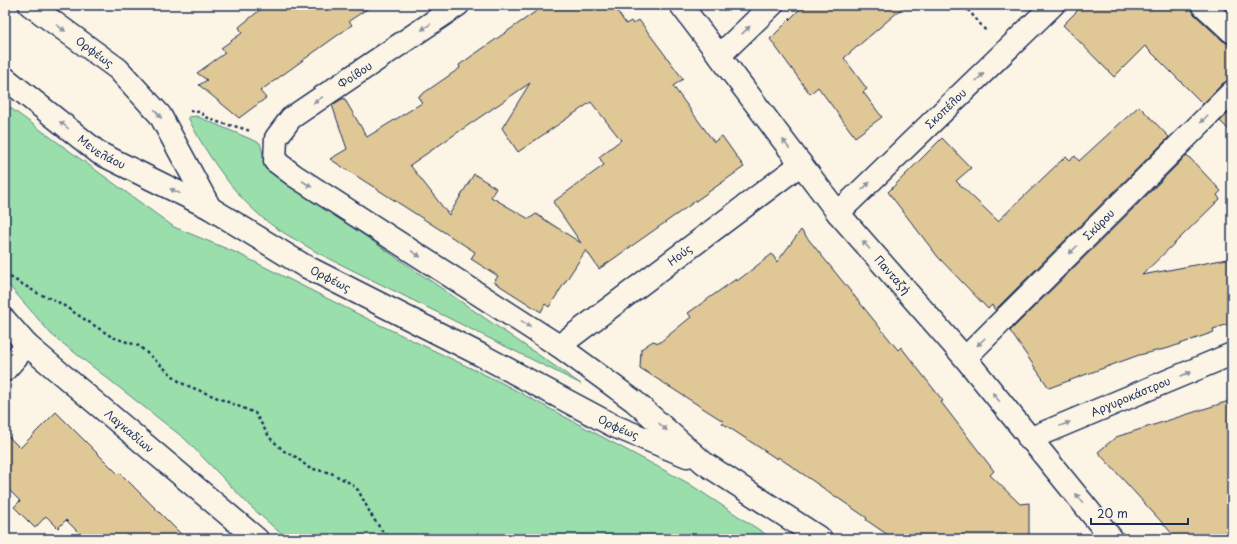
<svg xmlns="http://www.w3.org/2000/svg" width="1237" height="544" font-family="'Playpen Sans',sans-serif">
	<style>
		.green { fill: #9adeab; stroke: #5a8684 }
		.building { fill: #dfc796; stroke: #1b2f5e; fill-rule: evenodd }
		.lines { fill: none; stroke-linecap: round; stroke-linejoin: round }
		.minor-casing { stroke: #1b2f5e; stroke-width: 25 }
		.path { stroke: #1b2f5e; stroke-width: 2.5; stroke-dasharray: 3 3; stroke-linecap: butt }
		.minor { stroke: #fcf5e5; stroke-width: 22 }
		.oneway { fill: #8c92a2 }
		.labels { text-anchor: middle; stroke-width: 4; stroke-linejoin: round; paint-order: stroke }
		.street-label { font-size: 11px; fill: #1b2f5e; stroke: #fcf5e5 }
	</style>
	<rect width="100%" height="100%" fill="#fcf5e5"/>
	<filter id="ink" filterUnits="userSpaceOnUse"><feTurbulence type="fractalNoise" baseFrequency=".025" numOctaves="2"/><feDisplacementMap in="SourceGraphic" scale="8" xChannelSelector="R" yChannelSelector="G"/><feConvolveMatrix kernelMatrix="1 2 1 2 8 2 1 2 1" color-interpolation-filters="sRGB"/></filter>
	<g filter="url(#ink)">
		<!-- green -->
		<path class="green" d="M5 104 174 227 237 253 374 322 500 382 688 483 773 539H287L250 506 185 439 52 335 5 281Z
			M196 116 260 143 265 161 282 179 581 384 318 253C297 240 273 229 255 211 231 190 201 146 188 117Z"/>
		<!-- building -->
		<path class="building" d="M266 5H373L349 21 352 25 260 91 266 98 239 118 199 85 207 80 197 73 225 53 221 48 242 33 239 27Z
			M545 5H613L626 24 631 21 633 24 639 20 683 79 673 86 714 142 722 136 744 167 599 269 586 250 549 307 545 304 541 312 494 282 498 276 471 259 475 252 330 159 347 149 332 105 344 98 367 137 422 103 418 97 460 68 459 65ZM530 83 502 128 518 152 591 102 621 140 599 157 604 165 553 202 581 243 536 214 529 219 491 197 496 188 474 174 449 215 410 165Z
			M804 5H906L844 58 867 89 863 92 882 117 855 137 818 87 810 94 770 39Z
			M1083 5H1191L1194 14 1223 41 1232 44V80L1223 83 1203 104 1145 46 1114 77 1063 25Z
			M1139 106 1169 137 995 310 992 305 988 309 938 257 888 192 942 138 971 168 956 181 998 221 1066 156 1070 160 1075 156 1079 161Z
			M1232 110V133L1220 121Z
			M1187 155 1221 191 1217 195 1220 199 1142 275 1232 258V323L1213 329 1214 332 1169 348 1139 355 1049 388 1010 331Z
			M801 230 898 350 901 347 943 401 941 402 994 471 990 475 1020 504 1029 503V539H894L866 520 867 518 778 457 777 459 722 423 723 421 640 368 641 349 653 341 659 343 691 317 688 313 736 279 737 281 772 254 777 262Z
			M1232 400V539H1177L1098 452 1116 437Z
			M56 412 118 474 120 473 186 539H85L66 520 58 528 46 516 35 528 14 507 20 501 5 486V433L20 448Z"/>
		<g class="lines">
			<!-- minor casing -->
			<g class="minor-casing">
				<g id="minor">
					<path id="s1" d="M30 5 118 69 160 115 210 208"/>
					<path d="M458 5 291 118 276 138 275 161 295 176 559 346 634 401 704 463 821 539"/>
					<path id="s2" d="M681 5 838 213 965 358 1112 539"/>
					<path d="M1203 5 1232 32"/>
					<path d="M720 55 772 5"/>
					<path id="s3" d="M5 78 99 153 210 208 303 265 481 355 614 426 687 456"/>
					<path id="s4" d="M838 213 1053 5"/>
					<path id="s5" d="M5 320 27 345 257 539"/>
					<path id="s6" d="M559 346 801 164"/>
					<path id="s7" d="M965 358 1232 92"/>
					<path d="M5 370 27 345"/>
					<path id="s8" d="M1029 439 1232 354"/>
				</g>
			</g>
			<!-- path -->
			<path class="path" d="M964 5 986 31
				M190 111 200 112C214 125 233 124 250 131
				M5 274 39 294 55 300 112 337 139 346 181 383 255 413 270 438 284 451 296 457 309 468 331 473 350 483 358 490 373 518 383 532 392 539"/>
			<!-- minor -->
			<use href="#minor" class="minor"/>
		</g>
		<!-- one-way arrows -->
		<defs><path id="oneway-solid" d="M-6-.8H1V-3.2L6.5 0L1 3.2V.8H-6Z"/></defs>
		<g class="oneway">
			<use href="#oneway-solid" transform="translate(426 27) rotate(146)"/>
			<use href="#oneway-solid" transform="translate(61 28) rotate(36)"/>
			<use href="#oneway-solid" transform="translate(746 30) rotate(-44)"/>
			<use href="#oneway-solid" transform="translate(980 77) rotate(-44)"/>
			<use href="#oneway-solid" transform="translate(318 100) rotate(146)"/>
			<use href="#oneway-solid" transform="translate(158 114) rotate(52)"/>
			<use href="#oneway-solid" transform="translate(1204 119) rotate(135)"/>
			<use href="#oneway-solid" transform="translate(64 125) rotate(-141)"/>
			<use href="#oneway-solid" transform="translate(786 144) rotate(-126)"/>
			<use href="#oneway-solid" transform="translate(307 184) rotate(33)"/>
			<use href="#oneway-solid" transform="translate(866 186) rotate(-44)"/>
			<use href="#oneway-solid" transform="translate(175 191) rotate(-154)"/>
			<use href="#oneway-solid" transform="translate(866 245) rotate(-131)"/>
			<use href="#oneway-solid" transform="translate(1073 250) rotate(135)"/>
			<use href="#oneway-solid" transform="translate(416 254) rotate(33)"/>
			<use href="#oneway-solid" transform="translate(526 324) rotate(33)"/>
			<use href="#oneway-solid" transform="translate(981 342) rotate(135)"/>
			<use href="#oneway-solid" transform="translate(1186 374) rotate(-23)"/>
			<use href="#oneway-solid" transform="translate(996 397) rotate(-129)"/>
			<use href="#oneway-solid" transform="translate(1065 424) rotate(-23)"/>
			<use href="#oneway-solid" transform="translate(663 427) rotate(42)"/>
			<use href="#oneway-solid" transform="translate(1079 498) rotate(-129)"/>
		</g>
	</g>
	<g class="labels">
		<!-- street labels -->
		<g class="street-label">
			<text dy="4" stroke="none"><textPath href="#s1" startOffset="80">Ορφέως</textPath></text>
			<text transform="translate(355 75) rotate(-34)" y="4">Φοίβου</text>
			<text dy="4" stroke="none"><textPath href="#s4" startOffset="150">Σκοπέλου</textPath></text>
			<text dy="4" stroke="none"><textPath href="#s3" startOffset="122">Μενελάου</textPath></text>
			<text dy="4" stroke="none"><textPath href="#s7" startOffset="189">Σκύρου</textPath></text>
			<text dy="4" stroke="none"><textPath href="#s6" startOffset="151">Ηούς</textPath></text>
			<text dy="4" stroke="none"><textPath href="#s2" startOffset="343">Πανταζή</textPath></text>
			<text dy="4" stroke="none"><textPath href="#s3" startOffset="384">Ορφέως</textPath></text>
			<text dy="4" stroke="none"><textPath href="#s8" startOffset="110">Αργυροκάστρου</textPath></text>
			<text dy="4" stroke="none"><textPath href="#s3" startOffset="708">Ορφέως</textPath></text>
			<text dy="4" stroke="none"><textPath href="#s5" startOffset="167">Λαγκαδίων</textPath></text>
		</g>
	</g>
	<!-- margin -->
	<rect width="1237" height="544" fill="none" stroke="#fcf5e5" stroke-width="20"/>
	<rect x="10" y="10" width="1217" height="524" fill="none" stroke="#1b2f5e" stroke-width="1.5" filter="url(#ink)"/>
	<!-- scale -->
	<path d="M1091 518v6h97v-6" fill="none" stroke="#1b2f5e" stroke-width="2"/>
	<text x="1097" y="518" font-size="12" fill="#1b2f5e" stroke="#fcf5e5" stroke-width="3" paint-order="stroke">20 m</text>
</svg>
